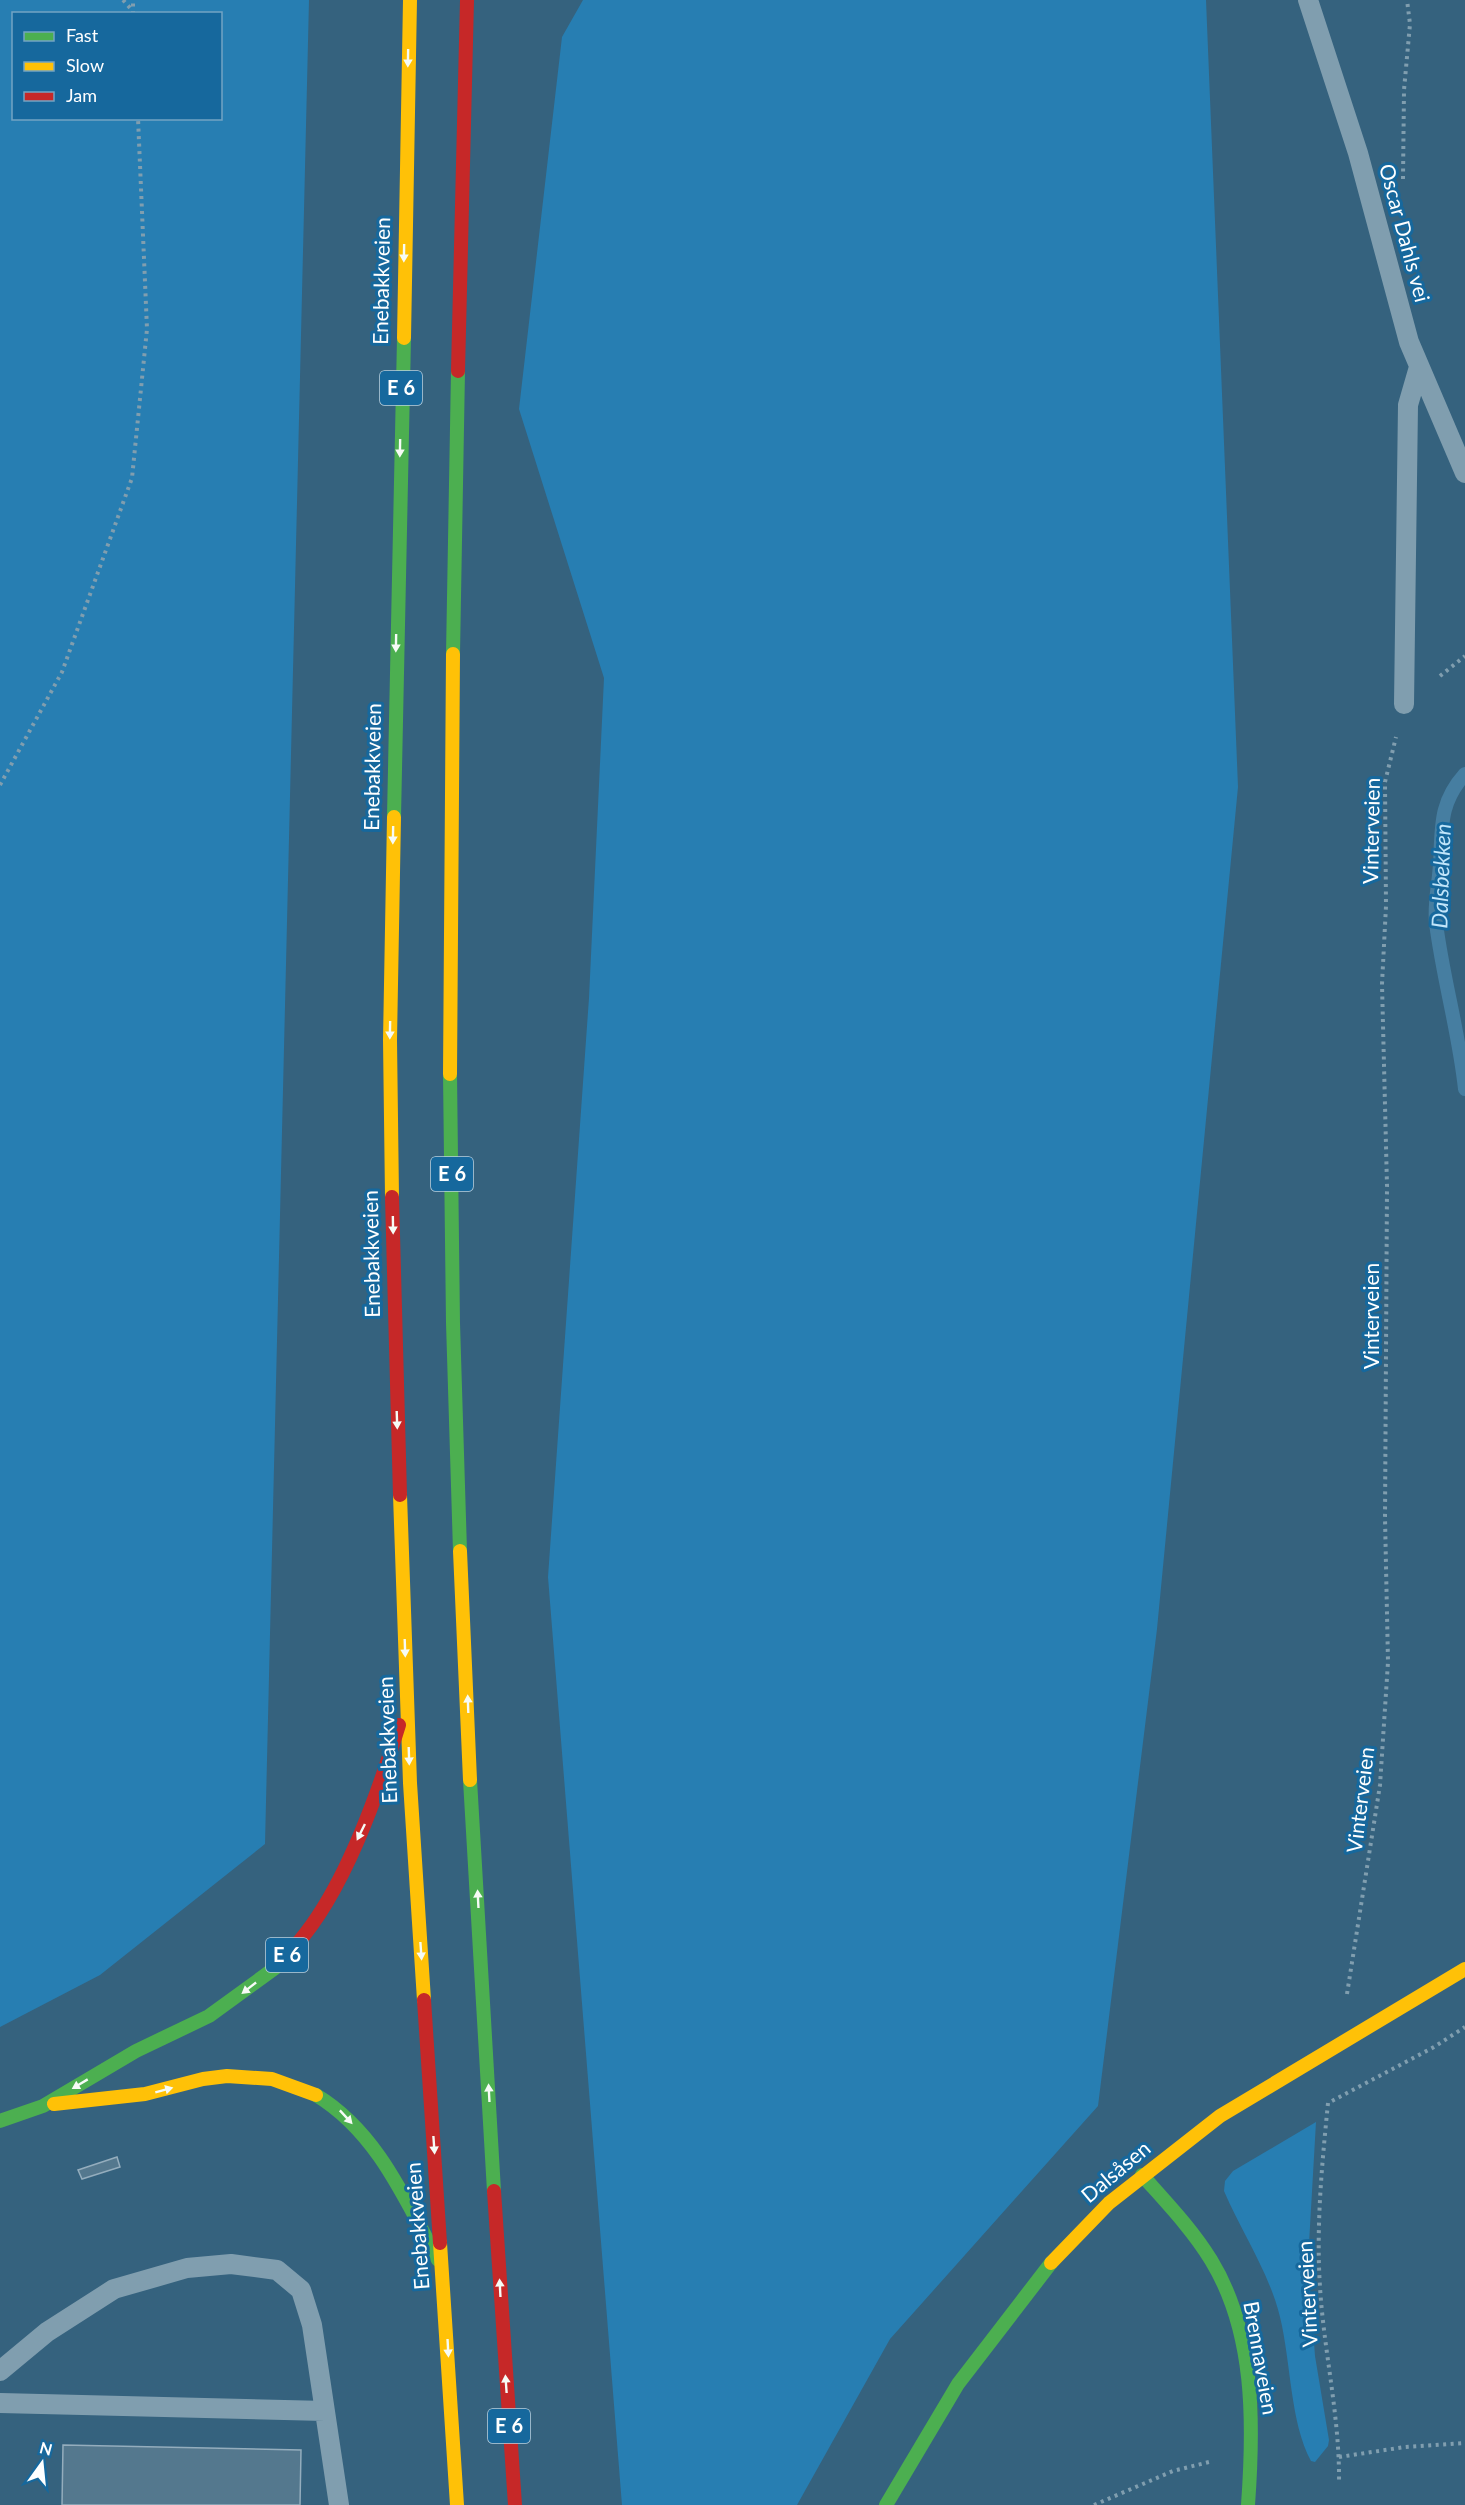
<svg xmlns="http://www.w3.org/2000/svg" width="1465" height="2505" font-family="Lato,sans-serif">
	<style>
		.green { fill: #277eb2; fill-rule: evenodd }
		.lines { fill: none; stroke-linecap: round; stroke-linejoin: round }
		.stream { stroke: #467ea1; stroke-width: 14 }
		.building { fill: #54788e; stroke: #94adbd; stroke-width: 1.5 }
		.path { stroke: #809eaf; stroke-width: 4; stroke-dasharray: 3 4.5; stroke-linecap: butt }
		.lane { stroke: #809eaf; stroke-width: 20 }
		.fast { stroke: #4caf50; stroke-width: 14 }
		.slow { stroke: #ffc107; stroke-width: 14 }
		.jam { stroke: #c62828; stroke-width: 14 }
		.oneway { fill: #f6fbf6 }
		.labels { text-anchor: middle; stroke-width: 6; stroke-linejoin: round; paint-order: stroke }
		.shield { fill: #16689d; stroke: #b9d2e2; stroke-width: 1.5 }
		.shield-label { font-size: 20px; font-weight: bold; fill: #fff }
		.street-label { font-size: 21px; fill: #fff; stroke: #16689d }
		.water-label { font-size: 22px; font-style: italic; fill: #c1e5fa; stroke: #16689d }
	</style>
	<rect width="100%" height="100%" fill="#35627e"/>
	<!-- green -->
	<path class="green" d="M0 0H309L265 1844 100 1975 0 2027ZM14 14H220V118H14Z
		M583 0H1206L1238 787 1157 1629 1098 2106 890 2339 797 2505H622L548 1577 589 998 604 678 519 409 562 37Z
		M1316 2122 1308 2261 1315 2356 1329 2440 1328 2446 1315 2462 1311 2461C1290 2422 1291 2362 1280 2317 1269 2272 1242 2233 1224 2191L1225 2181 1233 2171Z"/>
	<g class="lines">
		<!-- stream -->
		<path class="stream" d="M1465 774C1439 803 1442 827 1440 864 1439 883 1434 903 1436 923 1443 979 1459 1032 1465 1089"/>
	</g>
	<!-- building -->
	<path class="building" d="M117 2157 120 2167 82 2179 78 2170Z
		M63 2445 301 2450 300 2505H62Z"/>
	<g class="lines">
		<!-- path -->
		<path class="path" d="M123 0 132 10
			M133 14V0
			M1403 179 1404 90 1410 24 1407 0
			M1440 676 1465 656
			M0 785 62 672 132 478 147 329 138 118
			M1347 1994 1380 1785 1388 1662 1385 1518 1387 1186 1382 984 1386 906 1385 782 1396 737
			M1332 2101 1434 2047 1465 2027
			M1328 2103C1322 2164 1316 2226 1320 2287 1324 2353 1340 2417 1339 2484
			M1339 2457 1405 2447 1465 2443
			M1094 2505 1173 2471 1209 2462"/>
		<!-- lane -->
		<path class="lane" d="M1308 0 1358 153 1409 342 1465 473
			M1404 704 1408 405 1419 367
			M0 2371 47 2332 114 2289 187 2268 231 2264 277 2270 301 2290 312 2325 339 2505
			M0 2403 325 2411"/>
		<!-- fast -->
		<path class="fast" d="M453 654 458 371
			M394 817 404 338
			M450 1074 453 1323 460 1551
			M470 1780 494 2191
			M316 2095C377 2132 405 2199 438 2260
			M0 2121 43 2106 136 2051 209 2016 275 1968 295 1946
			M1142 2175C1166 2202 1192 2229 1211 2260 1255 2332 1254 2423 1248 2505
			M886 2505 958 2384 1051 2263"/>
		<!-- slow -->
		<path class="slow" d="M404 338 410 0
			M450 1074 453 654
			M392 1197 390 1040 394 817
			M400 1495 410 1783 424 2000
			M460 1551 470 1780
			M54 2104 145 2094 203 2079 227 2076 272 2079 316 2095
			M440 2243 457 2505
			M1051 2263 1109 2203 1220 2116 1465 1969"/>
		<!-- jam -->
		<path class="jam" d="M458 371 467 0
			M392 1197 400 1495
			M295 1946C344 1892 378 1794 399 1725
			M424 2000 440 2243
			M494 2191 515 2505"/>
	</g>
	<!-- one-way arrows -->
	<defs><path id="oneway-solid" d="M-6-.8H1V-3.2L6.5 0L1 3.2V.8H-6Z" transform="scale(1.5)"/></defs>
	<g class="oneway">
		<use href="#oneway-solid" transform="translate(408 58) rotate(91)"/>
		<use href="#oneway-solid" transform="translate(404 253) rotate(91)"/>
		<use href="#oneway-solid" transform="translate(400 448) rotate(91)"/>
		<use href="#oneway-solid" transform="translate(396 643) rotate(91)"/>
		<use href="#oneway-solid" transform="translate(393 835) rotate(91)"/>
		<use href="#oneway-solid" transform="translate(390 1030) rotate(91)"/>
		<use href="#oneway-solid" transform="translate(393 1225) rotate(89)"/>
		<use href="#oneway-solid" transform="translate(397 1420) rotate(88)"/>
		<use href="#oneway-solid" transform="translate(405 1648) rotate(88)"/>
		<use href="#oneway-solid" transform="translate(468 1704) rotate(-92)"/>
		<use href="#oneway-solid" transform="translate(409 1756) rotate(88)"/>
		<use href="#oneway-solid" transform="translate(361 1832) rotate(116)"/>
		<use href="#oneway-solid" transform="translate(478 1899) rotate(-93)"/>
		<use href="#oneway-solid" transform="translate(421 1951) rotate(86)"/>
		<use href="#oneway-solid" transform="translate(249 1988) rotate(142)"/>
		<use href="#oneway-solid" transform="translate(80 2084) rotate(149)"/>
		<use href="#oneway-solid" transform="translate(164 2090) rotate(-15)"/>
		<use href="#oneway-solid" transform="translate(489 2093) rotate(-93)"/>
		<use href="#oneway-solid" transform="translate(346 2117) rotate(47)"/>
		<use href="#oneway-solid" transform="translate(434 2145) rotate(86)"/>
		<use href="#oneway-solid" transform="translate(500 2288) rotate(-93)"/>
		<use href="#oneway-solid" transform="translate(448 2348) rotate(87)"/>
		<use href="#oneway-solid" transform="translate(506 2384) rotate(-94)"/>
	</g>
	<g class="labels">
		<!-- shield labels -->
		<g class="shield">
			<rect x="380" y="371" width="42" height="34" rx="4.5"/>
			<rect x="431" y="1157" width="42" height="34" rx="4.5"/>
			<rect x="266" y="1938" width="42" height="34" rx="4.5"/>
			<rect x="488" y="2409" width="42" height="34" rx="4.5"/>
		</g>
		<g class="shield-label">
			<text x="401" y="395">E 6</text>
			<text x="452" y="1181">E 6</text>
			<text x="287" y="1962">E 6</text>
			<text x="509" y="2433">E 6</text>
		</g>
		<!-- street labels -->
		<g class="street-label">
			<text transform="translate(1404 233) rotate(75)" y="7">Oscar Dahls vei</text>
			<text transform="translate(382 281) rotate(-89)" y="7">Enebakkveien</text>
			<text transform="translate(373 767) rotate(-89)" y="7">Enebakkveien</text>
			<text transform="translate(1372 831) rotate(-89)" y="7">Vinterveien</text>
			<text transform="translate(372 1254) rotate(-91)" y="7">Enebakkveien</text>
			<text transform="translate(1372 1316) rotate(-90)" y="7">Vinterveien</text>
			<text transform="translate(388 1740) rotate(-92)" y="7">Enebakkveien</text>
			<text transform="translate(1361 1800) rotate(-83)" y="7">Vinterveien</text>
			<text transform="translate(1116 2172) rotate(-40)" y="7">Dalsåsen</text>
			<text transform="translate(418 2226) rotate(-94)" y="7">Enebakkveien</text>
			<text transform="translate(1308 2294) rotate(-93)" y="7">Vinterveien</text>
			<text transform="translate(1260 2358) rotate(80)" y="7">Brennaveien</text>
		</g>
		<!-- water labels -->
		<g class="water-label">
			<text transform="translate(1441 876) rotate(-88)" y="8">Dalsbekken</text>
		</g>
	</g>
	<!-- legend -->
	<rect x="12" y="12" width="210" height="108" fill="#16689d" stroke="#73a4c4" stroke-width="1.5"/>
	<rect x="24" y="32" width="30" height="9" fill="#4caf50" stroke="#73a4c4" stroke-width="1.5"/>
	<text x="66" y="42" font-size="18" fill="#ffffff">Fast</text>
	<rect x="24" y="62" width="30" height="9" fill="#ffc107" stroke="#73a4c4" stroke-width="1.5"/>
	<text x="66" y="72" font-size="18" fill="#ffffff">Slow</text>
	<rect x="24" y="92" width="30" height="9" fill="#c62828" stroke="#73a4c4" stroke-width="1.5"/>
	<text x="66" y="102" font-size="18" fill="#ffffff">Jam</text>
	<!-- north arrow -->
	<g transform="translate(42 2463) rotate(15)" stroke="#16689d" stroke-width="4.5" paint-order="stroke">
	<path d="M0-4.5L10 22L0 15L-10 22Z" fill="#ffffff"/>
	<text y="-9" font-size="16" font-weight="bold" text-anchor="middle" fill="#ffffff">N</text>
	</g>
</svg>
